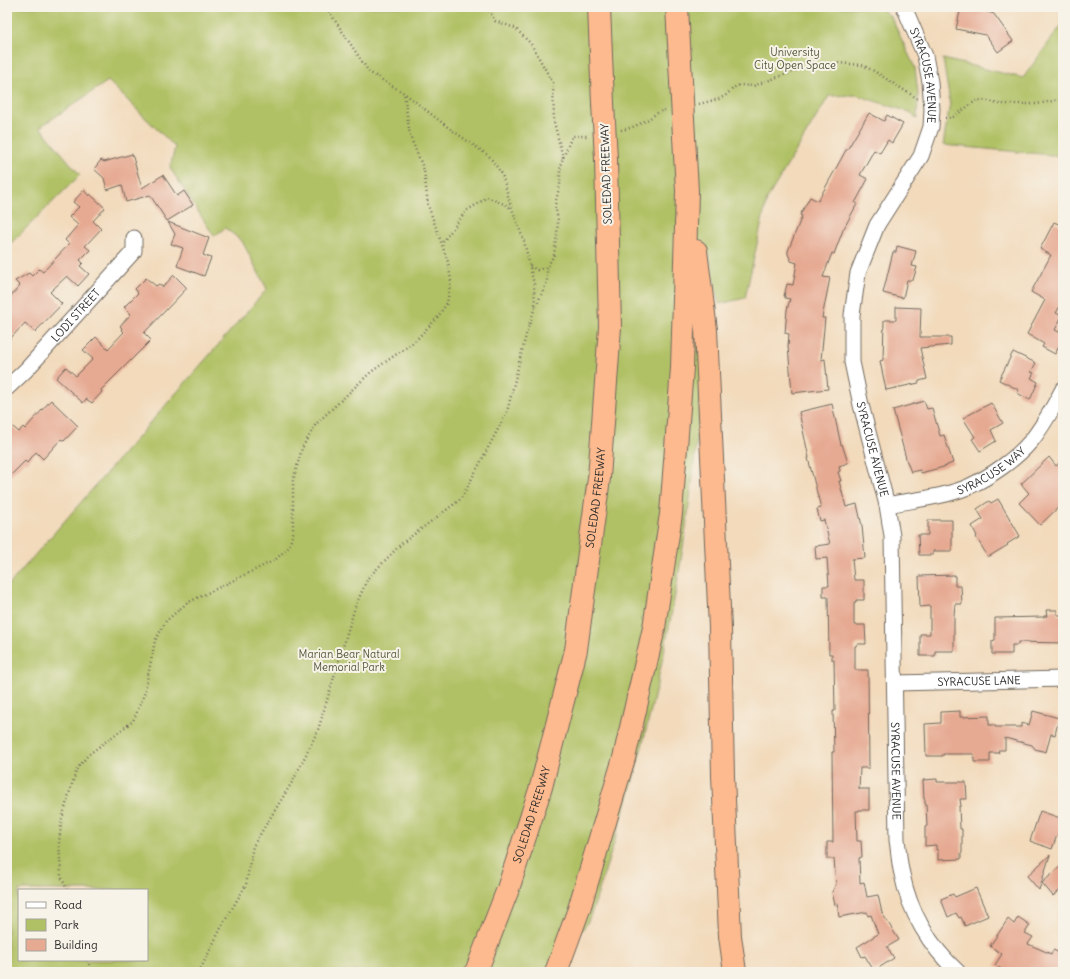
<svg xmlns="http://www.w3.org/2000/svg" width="1070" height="979" font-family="Delius,sans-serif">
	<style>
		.green { fill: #b0c165; stroke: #6e7648; fill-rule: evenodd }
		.building { fill: #e6a991 }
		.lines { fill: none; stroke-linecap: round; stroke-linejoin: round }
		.street-casing { stroke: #71685d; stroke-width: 17 }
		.highway-casing { stroke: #71685d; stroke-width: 24 }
		.path { stroke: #71685d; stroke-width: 2.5; stroke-dasharray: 1 3; stroke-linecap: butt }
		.street { stroke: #fff; stroke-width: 15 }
		.highway { stroke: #fcba8e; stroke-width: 22 }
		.highway-bridge-casing { stroke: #71685d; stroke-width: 24; stroke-linecap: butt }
		.highway-bridge { stroke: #fcba8e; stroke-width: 22 }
		.labels { text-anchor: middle; stroke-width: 4; stroke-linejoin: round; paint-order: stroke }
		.park-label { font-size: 11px; fill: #53583c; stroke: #f7f3e8 }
		.street-label { font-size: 11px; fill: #2b2b2b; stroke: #f7f3e8 }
	</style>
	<rect width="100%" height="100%" fill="#f7f3e8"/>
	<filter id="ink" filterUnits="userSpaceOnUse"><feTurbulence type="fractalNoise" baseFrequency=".025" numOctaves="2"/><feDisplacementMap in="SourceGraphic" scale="8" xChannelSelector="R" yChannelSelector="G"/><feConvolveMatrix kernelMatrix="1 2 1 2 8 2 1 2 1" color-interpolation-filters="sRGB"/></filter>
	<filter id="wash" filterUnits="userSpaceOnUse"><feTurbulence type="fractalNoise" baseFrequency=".012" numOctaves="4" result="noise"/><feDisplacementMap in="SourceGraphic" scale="16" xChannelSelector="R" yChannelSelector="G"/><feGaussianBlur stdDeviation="0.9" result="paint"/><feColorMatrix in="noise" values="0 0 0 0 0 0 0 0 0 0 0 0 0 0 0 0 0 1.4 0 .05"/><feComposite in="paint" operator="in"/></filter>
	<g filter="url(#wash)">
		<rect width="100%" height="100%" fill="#f2dabb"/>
		<!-- green -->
		<path class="green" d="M7 7H879L891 17 915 68 918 94 917 119 912 113 856 95 829 96 767 199 745 298 719 304 707 246C706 427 681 606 633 780 624 812 614 843 604 874 599 889 595 906 588 921 585 927 579 933 575 939 567 950 558 961 550 972H7V587L267 289 242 241 225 228 214 236 170 168 175 147 108 81 40 127 80 175 7 247ZM19 890H147V960H19Z
			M1063 23V156L943 145 950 103 943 59 1023 78Z"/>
		<g id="blocks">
			<!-- building -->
			<path class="building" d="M961 7 988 12 994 14 1013 41 998 52 986 35 956 29Z
				M869 113 884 121 887 115 903 124 892 143 888 140 880 153 874 150 860 175 868 179 855 203 857 204 843 230 834 254 832 253 823 277 830 278 822 318H825L821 360 825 359 828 389 792 393 788 346 789 334 785 333 787 310 790 299 785 298V296H784L787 284 793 285 797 263 791 261 788 254V251L802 216 800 215 810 197 818 201 846 150H847Z
				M132 154 142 188 163 175 177 196 184 191 193 205 167 221 150 195 126 202 122 185 107 190 104 178 94 169 101 160 104 162Z
				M84 190 89 196 90 194 105 208 93 221 101 229 85 246 90 250 80 260 83 263 80 266 89 274 78 286 67 276 50 292 62 304 35 332 25 323 7 342V300L20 286 15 281 29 273 32 276 39 269 43 272 69 244 65 240 78 225 69 217 79 207 73 202Z
				M168 222 209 238 203 255 211 258 204 276 177 266 183 248 171 244 175 234Z
				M1054 222 1063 226V301L1056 313 1062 316 1055 330 1063 334V339L1055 354 1042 347 1044 344 1027 334 1045 300 1031 292 1051 255 1040 249Z
				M897 246 916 251 912 266 917 267 913 280H907L903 298 883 293 893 252H896Z
				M174 275 186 287V289L144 333 151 340 101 390 102 392 92 403 86 399 83 403 56 378 66 367 76 376 93 359 83 350 96 337 108 349 124 332 121 329 122 328 120 326 131 314 124 307 138 293 135 289 146 278 156 286 159 284 163 287Z
				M896 307 921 308 920 337H951V345L920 348 927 379 919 381V383L886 390 880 361 883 360 884 320H896Z
				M1013 352 1036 363 1031 372 1034 373 1031 378 1038 382 1030 400 1017 393 1019 390 999 380Z
				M51 400 78 426 64 441 61 439 43 459 36 452 27 463 25 461 7 479V422L19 432 23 427 25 429Z
				M924 401 927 409 932 408 940 436 944 435 953 463 947 465V466L921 473 920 470 911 472 907 462 893 410Z
				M991 403 1003 423 991 430 996 441 980 451 972 439 975 437 963 418Z
				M832 404 841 445 842 444 848 463 839 466 840 471 838 472 841 481H839L846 507 857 504 862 526 865 558 852 559 854 580H864V600H856V602H854V625H865L866 644H857L856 646H855V670H868L869 768H860L859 789H869V810H859V811H856L857 841H861L862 857 859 858 860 883 864 882 867 897 878 895 882 913 899 940 887 947 894 958 874 971 865 956 862 957 857 947 878 934 871 915 868 916 867 912 839 917 837 904 835 905 832 892 836 884 834 859H827V842H833L832 752H834L833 711H835L834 660H832V654H829L828 597H823V586H829L827 558 816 559 815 546 830 544 824 520 820 521 817 509 821 508 808 458H809L799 412Z
				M1049 457 1056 466 1063 460V503L1040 525 1019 503 1029 493 1021 484Z
				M998 499 1020 536 1007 544 1008 545 988 557 976 537 977 536 972 526 983 519 977 509 989 501 991 503Z
				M928 520H952V551H933V555H919L918 535H928Z
				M955 575V586H961L962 604H955L954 615V651H935V656H920V634H930V606L920 607 919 576Z
				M1046 610H1057V615H1063V643L1018 642V645H1012V654H992V641L995 640V618L1044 617V616H1047Z
				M960 711V717L989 716V725H995V727H1021V723L1029 725 1033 711 1059 718 1055 735 1051 734 1046 752 1035 749 1032 745 1005 738V750H998L999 753H990V762H974V754H943V756H926L925 724 941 723V712Z
				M937 779V782H966L967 799H960L961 806H959L960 829H962V853H961V859L938 860V850H936V845L925 846V827L927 826 926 804H925V799H924L923 780Z
				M1040 811 1063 819V837L1057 835 1052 849 1030 841Z
				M1050 855 1039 890 1027 876Z
				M1063 864V888L1053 896 1042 883Z
				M976 888 988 916 965 926 961 917 959 918 956 913 948 917 941 899 953 894 955 897Z
				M1018 917 1030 925 1025 933 1033 937 1028 944 1051 954 1053 950 1063 954V959L1057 972H1006L995 965 1002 954 990 946 1008 919 1014 924Z"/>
		</g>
	</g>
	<g filter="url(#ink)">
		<use href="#blocks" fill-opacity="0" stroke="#71685d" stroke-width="1"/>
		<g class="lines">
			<!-- street casing -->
			<g class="street-casing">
				<g id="street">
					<path id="s1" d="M904 7 925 56 930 82 932 109 931 127 921 156 877 225 858 273 852 315V362L861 405 887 505 892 536 897 840C899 852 899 863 902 874 909 911 930 947 958 972"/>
					<path id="s2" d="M7 388 26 370 134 251V238"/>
					<path id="s3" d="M887 505C913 500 946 497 970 486 991 476 1016 459 1031 441 1044 425 1054 406 1063 389"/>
					<path id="s4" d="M896 683 1063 679"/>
				</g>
			</g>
			<!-- highway casing -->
			<g class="highway-casing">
				<g id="highway">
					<path d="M599 7 603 103"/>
					<path d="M677 7 681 81"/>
					<path d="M696 251 706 330 720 628 723 776 730 936 735 972"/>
					<path id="s5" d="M476 972 508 889 541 787 576 650 599 478 610 327 606 159"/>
					<path d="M556 972 579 909 624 758 654 628 671 514 682 368 687 191 684 137"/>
				</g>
			</g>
			<!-- path -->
			<path class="path" d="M487 7 495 21 515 28 531 44 553 83 554 122 563 158
				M699 104 719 99 726 95 736 86 741 85 753 86 803 68 821 67 838 63 862 65 874 71 918 99
				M945 118 953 117 977 100 990 101 997 104H1037L1063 99
				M621 130C629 129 638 125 645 121 653 117 656 112 665 110
				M443 242 466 211 479 203 487 197 506 205 512 209
				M530 266 537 270 547 267 554 255 557 234 558 220 555 205 560 184V170L563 158 572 136H589
				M536 306 547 282V267
				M67 890 61 876 59 842 62 818 72 784 77 769 88 755 133 721 144 695 155 641 166 621 187 603 275 560 289 547 293 533V481L302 448 316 424 371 372 414 342 437 318 447 303 451 280 448 262 428 205 424 170 410 136 404 93
				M88 960 91 972
				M199 972 223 924 246 885 253 846 294 779 318 730 355 607 368 578 401 544 461 499 507 412 526 335 535 307 534 284 524 241 510 203 502 174 489 156 449 128 404 93 369 72 326 7"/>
			<!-- street -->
			<use href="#street" class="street"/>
			<!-- highway -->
			<use href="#highway" class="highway"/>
			<!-- highway-bridge casing -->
			<g class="highway-bridge-casing">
				<path id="highway-bridge" d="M681 81 684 137
					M603 103 606 159"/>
			</g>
			<!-- highway-bridge -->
			<use href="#highway-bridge" class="highway-bridge"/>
		</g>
	</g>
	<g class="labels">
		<!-- park labels -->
		<g class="park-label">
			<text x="795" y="56">University<tspan x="795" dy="13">City Open Space</tspan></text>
			<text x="349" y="658">Marian Bear Natural<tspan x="349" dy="13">Memorial Park</tspan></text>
		</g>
		<!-- street labels -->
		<g class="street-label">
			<text dy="4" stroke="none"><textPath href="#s1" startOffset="72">SYRACUSE AVENUE</textPath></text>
			<text transform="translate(606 174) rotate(-92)" y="4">SOLEDAD FREEWAY</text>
			<text dy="4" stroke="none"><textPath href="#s2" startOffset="100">LODI STREET</textPath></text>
			<text dy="4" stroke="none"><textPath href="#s1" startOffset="468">SYRACUSE AVENUE</textPath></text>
			<text dy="4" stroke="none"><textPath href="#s3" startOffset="111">SYRACUSE WAY</textPath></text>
			<text dy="4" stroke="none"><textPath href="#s5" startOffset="491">SOLEDAD FREEWAY</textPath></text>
			<text dy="4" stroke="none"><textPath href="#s4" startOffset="83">SYRACUSE LANE</textPath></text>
			<text dy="4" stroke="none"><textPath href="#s1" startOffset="792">SYRACUSE AVENUE</textPath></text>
			<text dy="4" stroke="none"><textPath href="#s5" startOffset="167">SOLEDAD FREEWAY</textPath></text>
		</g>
	</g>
	<!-- margin -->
	<rect width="1070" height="979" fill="none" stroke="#f7f3e8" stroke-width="24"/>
	<!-- legend -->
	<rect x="18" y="889" width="130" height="72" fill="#f7f3e8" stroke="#a5a39c"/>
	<rect x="26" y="902" width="20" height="6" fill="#ffffff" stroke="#a5a39c"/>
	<text x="54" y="909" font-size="12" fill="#2b2b2b">Road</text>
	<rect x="26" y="919" width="20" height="12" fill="#b0c165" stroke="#a5a39c"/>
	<text x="54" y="929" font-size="12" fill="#2b2b2b">Park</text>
	<rect x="26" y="939" width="20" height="12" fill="#e6a991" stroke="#a5a39c"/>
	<text x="54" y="949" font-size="12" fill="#2b2b2b">Building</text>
</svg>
